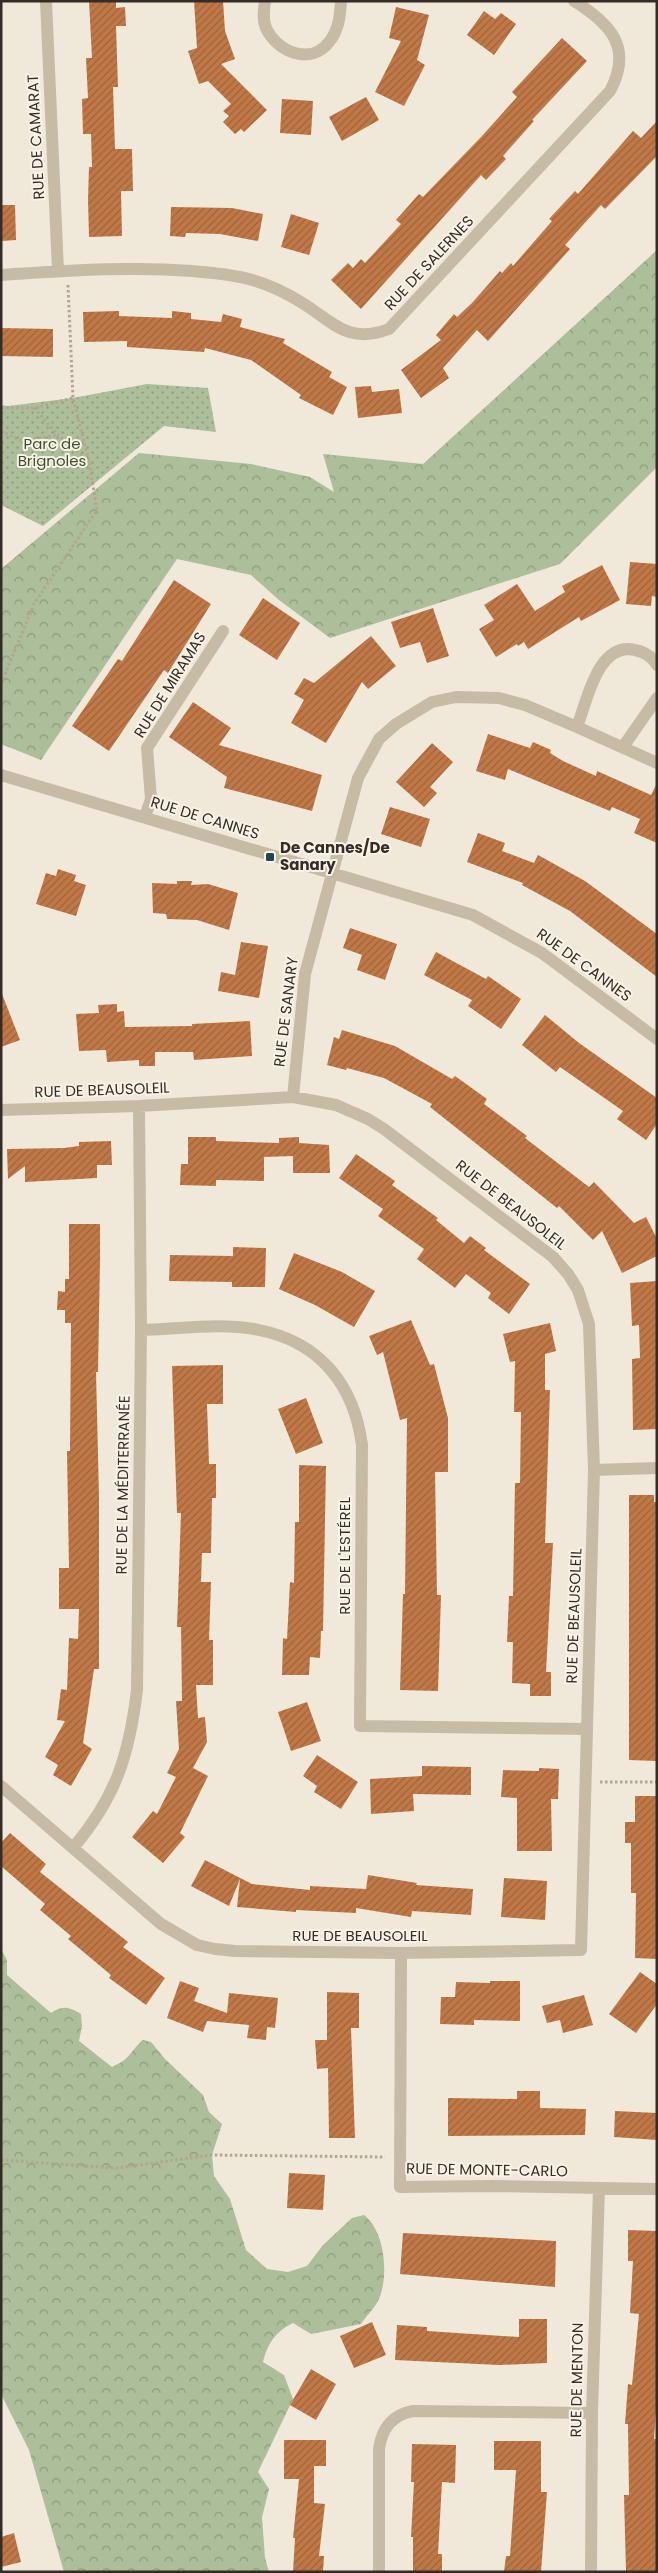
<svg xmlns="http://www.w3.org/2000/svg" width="658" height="2573" font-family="Poppins,sans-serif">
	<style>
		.green { fill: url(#green-dots) }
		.forest { fill: url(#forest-crowns) }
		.building { fill: url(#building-hatch) }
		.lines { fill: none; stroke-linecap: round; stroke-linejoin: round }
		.path { stroke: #b3a591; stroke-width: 3; stroke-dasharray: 2.5 2.5; stroke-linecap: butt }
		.minor { stroke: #c7bba6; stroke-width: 12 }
		.poi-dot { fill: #1e4753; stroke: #f8f3e6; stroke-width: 2 }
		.labels { text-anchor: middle; stroke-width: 4; stroke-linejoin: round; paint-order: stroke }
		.street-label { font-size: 15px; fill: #342d27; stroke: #f8f3e6 }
		.park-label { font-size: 15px; fill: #3d512c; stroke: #f8f3e6 }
		.poi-label { font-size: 15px; font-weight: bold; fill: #342d27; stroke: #f8f3e6; text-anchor: start }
	</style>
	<defs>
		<pattern id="green-dots" width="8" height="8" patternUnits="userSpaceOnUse" patternTransform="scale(1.25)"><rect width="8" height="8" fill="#acbe9a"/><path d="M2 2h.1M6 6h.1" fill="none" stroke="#8d9b7e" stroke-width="1.8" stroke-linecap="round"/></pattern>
		<pattern id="forest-crowns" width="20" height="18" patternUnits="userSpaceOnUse" patternTransform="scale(1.25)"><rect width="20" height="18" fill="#acbe9a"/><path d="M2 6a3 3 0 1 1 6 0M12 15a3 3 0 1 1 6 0" fill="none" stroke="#8d9b7e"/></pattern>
		<pattern id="building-hatch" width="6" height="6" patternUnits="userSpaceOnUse" patternTransform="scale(1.25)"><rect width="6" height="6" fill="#c17847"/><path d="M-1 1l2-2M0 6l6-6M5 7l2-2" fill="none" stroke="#9e633b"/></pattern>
	</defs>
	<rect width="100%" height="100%" fill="#f0e9da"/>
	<!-- green -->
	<path class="green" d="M147 384 208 388 216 432 164 426 43 526 1 505V405L8 406 73 398Z"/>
	<!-- forest -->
	<path class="forest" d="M657 250V467L560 564 330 638 279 600 251 575 177 559 41 760 1 744V569L139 453 251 464 310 477 334 492 323 454 423 464Z
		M1 1949 7 1960V1975L51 2013C63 2005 69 2007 81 2014L82 2026 79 2041 112 2067C132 2058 129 2052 143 2040L151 2042 165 2059 203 2095 209 2112 222 2124 212 2155 214 2176 230 2199 246 2250 267 2269 288 2272 307 2266 323 2245 352 2218 364 2215C385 2231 389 2275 379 2299 375 2308 366 2316 361 2324L311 2334 293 2323C275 2332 268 2343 263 2362L284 2375 293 2399 258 2472 269 2489 262 2517 265 2558 269 2572H64L29 2450 1 2394Z"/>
	<!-- building -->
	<path class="building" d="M89 1H116V8L125 7 126 26H116L118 87H113L115 149H132L133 191H121L122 236 89 237 88 200 89 167H92L91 134H83L82 99 88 98 86 58H92Z
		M194 1H223L225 31 235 59 221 64 267 110 244 132 241 129 235 134 223 122 229 116 223 111 231 104 208 81 199 84 188 51 197 48Z
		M396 7 429 15 417 60 425 65 404 106 375 92 401 41 389 38Z
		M484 11 495 19 501 13 516 24 494 55 467 35Z
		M562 38 587 61 532 120 534 121 503 156 506 159 486 180 481 175 361 309 331 280 348 263 353 268 361 259 365 263 401 224 396 220 419 194 423 197 482 136 517 97 512 92Z
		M366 97 379 120 342 141 329 117Z
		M282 99 313 101 311 135 280 133Z
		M657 121V156L605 209 601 205 565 245 570 249 488 341 477 330 443 368 449 378 421 398 401 370 441 340 436 335 454 314 457 317 472 303 500 271 502 273 511 263 513 266 552 221 549 219 575 191 578 194 633 131 641 138Z
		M1 205H15L16 240 1 241Z
		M171 207 232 208 263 214 258 241 220 234 186 233 185 237 170 236Z
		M291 214 319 223 309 255 281 247Z
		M119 311V316L172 318V311L191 313V319L221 322 223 314 242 319 240 327 285 339 283 343 332 372 329 377 347 387 333 415 299 398 301 395 251 360 205 348 204 352 127 347V341L84 342 83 312Z
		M1 328 53 329V357L1 356Z
		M371 386 372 392 399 389 402 413 358 418 355 387Z
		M630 562 657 564V597L652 596 651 606 626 604Z
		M602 565 620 600 581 621 579 617 528 649 524 642 518 646 517 644 496 657 479 629 494 620 484 605 517 584 535 611 565 592 562 586Z
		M174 580 211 604 168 673 164 670 109 751 72 726 118 659 122 661Z
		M263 598 300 623 277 660 239 635Z
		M433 608 449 656 427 663 420 642 400 648 391 622Z
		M371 636 396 666 368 689 362 682 326 743 291 723 304 700 294 694 304 678 314 683Z
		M193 702 231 728 219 745 322 775 312 811 224 788 227 777 169 737Z
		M488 734 530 748 533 742 551 750 550 753 563 761 596 776 597 771 651 795 657 783V843L634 833 640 819 612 807 610 811 508 769 505 780 476 771Z
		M432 743 453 762 430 787 437 793 424 807 396 782Z
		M390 807 430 819 421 847 381 834Z
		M478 833 505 843 502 851 534 863 538 855 585 881 657 934V977L570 911 522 885 523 883 467 862Z
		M58 869 76 875 74 881 86 885 76 916 36 904 46 873 56 876Z
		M177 881H192L191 885 208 884 238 893 229 930 197 920 167 919 166 914 153 913 152 883 177 884Z
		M350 928 397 944 385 980 357 970 362 955 343 948Z
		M241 942 268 946 259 998 218 991 221 972 235 975Z
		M436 952 486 979 488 976 521 999 501 1029 468 1006 472 1000 424 975Z
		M2 994 20 1040 1 1047V995Z
		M117 1004V1012L124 1011 125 1027 192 1026V1024L250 1021 252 1056 194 1060 193 1052H155V1066H139V1060L107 1062 106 1050 79 1051 76 1014 99 1013 98 1005Z
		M545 1015 579 1043 657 1098V1124L646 1140 617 1119 623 1111 560 1067 556 1072 522 1045Z
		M342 1030 395 1046 452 1079 455 1076 487 1099 484 1104 527 1136 525 1138 589 1187 594 1182 634 1223 646 1217 657 1239V1256L622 1273 602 1231 593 1240 559 1206 557 1208 430 1107 432 1104 384 1078 347 1068 346 1070 327 1065 334 1037 339 1039Z
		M188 1137H216V1141L279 1143V1138L299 1137V1143L329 1145 330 1173H293V1156L264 1157V1181L216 1180V1186L180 1185 181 1164H188Z
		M111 1141 112 1165H97V1178L25 1182V1166L8 1179 7 1149 64 1148 79 1146V1142Z
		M356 1154 395 1181 392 1185 438 1218 436 1220 464 1243 470 1236 486 1248 484 1250 530 1284 509 1314 488 1298 491 1293 466 1274 455 1288 417 1259 424 1249 378 1216 383 1209 339 1178Z
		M69 1224H100V1260L98 1372H96L99 1497V1669H94L83 1743 92 1749 71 1786 53 1775 58 1765 45 1757 65 1721 57 1720 61 1689 67 1690 69 1638 78 1639 79 1609H59V1568H69L67 1451H70L71 1323H65V1310H57L58 1291 65 1292V1279H69Z
		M233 1247 266 1248 265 1287H232V1282L169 1281 170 1255 233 1256Z
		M294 1253 342 1272 375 1291 354 1327 315 1305 279 1289Z
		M657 1281V1429L633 1430 632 1359 640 1358 639 1325 632 1326 630 1283Z
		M411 1320 430 1365 434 1364 448 1418V1472H435L437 1595H441L438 1691 400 1690 403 1594H405L407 1418 400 1420 383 1352 377 1355 369 1336Z
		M550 1323 556 1351 545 1354V1390H550L545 1543H553L546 1672H551V1696H530V1684L512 1683 513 1642H507L509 1596H513L515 1483H520L521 1412H514L515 1361 510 1362 503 1334Z
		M223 1365V1404H207L209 1464H216V1498H212L211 1553H202L201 1582H211L209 1640H213V1685H196L198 1718 205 1717 207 1742 193 1768 208 1776 180 1833 185 1837 163 1863 132 1837 153 1811 157 1814 176 1777 167 1773 179 1749 176 1701H182L181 1627H177L181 1513H177L172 1366Z
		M306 1398 323 1443 296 1454 278 1409Z
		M299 1465 326 1466 323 1631H321L320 1658 310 1657 309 1675H282L283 1638 287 1639 290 1582 294 1583 295 1522H299Z
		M629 1495H654V1502H657V1761L629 1760Z
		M307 1702 321 1741 291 1751 278 1712Z
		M317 1755 358 1782 341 1809 314 1792 317 1786 303 1776Z
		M422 1766 471 1767V1795L413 1794 414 1811 371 1814 370 1779 422 1776Z
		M539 1768 559 1769 558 1799H551L552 1851H517V1798L501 1797 503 1770 539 1771Z
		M635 1796H657V1959L635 1958 636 1893H631V1843H625V1822H635Z
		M10 1833 46 1864 40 1872 128 1942 123 1947 165 1978 146 2005 109 1978 111 1975 68 1939 71 1936 40 1910 45 1904 1 1866V1843Z
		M205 1860 252 1884 310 1890V1886L366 1889 368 1875 417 1883 416 1885 473 1889 471 1915 412 1911 411 1917 356 1908V1913L296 1910V1912L237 1907 240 1879 229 1906 191 1886Z
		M504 1878 547 1881 545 1920 501 1917Z
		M640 1972 657 1984V2004L636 2033 609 2014Z
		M180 1981 199 1988 194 2001 227 2013 229 1993 278 1998 275 2028 267 2027 266 2040 247 2038 249 2025 207 2021 203 2032 167 2018Z
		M490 1981H520V2021L474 2020V2025L440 2024 441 1997H455L456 1982 490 1983Z
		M327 1992 359 1993V2028H351L355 2138H329L328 2068 317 2069 315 2040H327Z
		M584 1995 593 2025 563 2033 560 2020 547 2023 542 2006Z
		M517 2091H540V2108L586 2109 585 2135 448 2136V2098L517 2099Z
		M615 2111 657 2113V2140L614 2137Z
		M289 2173 325 2175 323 2210 287 2208Z
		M628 2230 657 2231V2396L654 2439H657V2572H626L624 2495H629L628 2424H625L628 2384 632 2385 639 2314 630 2313 633 2261H628Z
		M403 2233 556 2241 555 2287 400 2274Z
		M519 2319H547V2363L499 2365 395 2360 397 2325 427 2327V2331L519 2337Z
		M372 2322 386 2355 354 2368 340 2336Z
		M311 2369 336 2384 316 2420 290 2405Z
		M284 2440H326V2466H314V2503L325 2504 319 2556H324L323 2572H293L295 2538H293L299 2479H284Z
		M494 2441H541V2492H547L541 2572H504L506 2556H510L516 2470H494Z
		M412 2444 456 2445 455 2483 442 2482 438 2554H442V2572H413V2537H411L414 2482H411Z
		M14 2533 21 2562 1 2567V2537Z"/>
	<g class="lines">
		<!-- path -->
		<path class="path" d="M1 408H34L73 398
			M34 408 58 435 89 461
			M1 431 22 441 57 435
			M1 684 34 604 97 510 89 461 73 398 68 285
			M600 1782H657
			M1 2160 117 2168 212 2155 385 2157"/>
		<!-- minor -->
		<path class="minor" d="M46 1 58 271
			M265 1C264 11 262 19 266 28 277 52 311 66 329 42 339 30 340 16 341 1
			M1 275C65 271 128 266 192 271 212 273 233 274 252 280 270 285 288 294 304 304 335 324 349 344 389 329L610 91C633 48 611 24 574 1
			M577 727C587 701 598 641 635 650 645 652 652 656 657 665
			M623 747 657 698
			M1 775 473 915 542 953 657 1039
			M145 817 151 799 147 748 223 631
			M293 1097 305 974 358 778 379 739 396 724 432 702 456 697 499 698 525 705 577 727 657 763
			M1 1110 139 1106 293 1097 336 1105 368 1119 384 1129 553 1257 568 1274 578 1290 589 1324 594 1470 581 1950 401 1953 235 1951 215 1949 197 1945 161 1924 1 1786
			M141 1330C179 1329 221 1322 259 1330 320 1342 354 1385 362 1445L360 1726 587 1729
			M594 1470 657 1468
			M73 1848C116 1797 129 1756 137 1690L141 1330 139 1106
			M401 1953 400 2187 491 2186 657 2189
			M379 2572V2449C382 2428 392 2415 413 2411L592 2413
			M591 2572 592 2413 599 2188"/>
	</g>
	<!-- markers -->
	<rect class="poi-dot" x="265" y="852" width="10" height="10" rx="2.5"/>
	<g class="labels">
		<!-- street labels -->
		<g class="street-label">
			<text transform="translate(36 137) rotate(-93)" y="5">RUE DE CAMARAT</text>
			<text transform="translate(429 263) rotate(-47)" y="5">RUE DE SALERNES</text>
			<text transform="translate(170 685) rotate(-58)" y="5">RUE DE MIRAMAS</text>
			<text transform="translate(205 818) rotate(17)" y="5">RUE DE CANNES</text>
			<text transform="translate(584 965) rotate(36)" y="5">RUE DE CANNES</text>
			<text transform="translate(286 1012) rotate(-83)" y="5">RUE DE SANARY</text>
			<text transform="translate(102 1090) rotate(-2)" y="5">RUE DE BEAUSOLEIL</text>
			<text transform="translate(511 1205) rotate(38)" y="5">RUE DE BEAUSOLEIL</text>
			<text transform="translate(123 1485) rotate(-89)" y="5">RUE DE LA MÉDITERRANÉE</text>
			<text transform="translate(345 1556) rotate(-90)" y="5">RUE DE L'ESTÉREL</text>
			<text transform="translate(574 1616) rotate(-88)" y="5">RUE DE BEAUSOLEIL</text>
			<text x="360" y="1941">RUE DE BEAUSOLEIL</text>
			<text transform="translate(487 2170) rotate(1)" y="5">RUE DE MONTE-CARLO</text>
			<text transform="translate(577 2380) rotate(-89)" y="5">RUE DE MENTON</text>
		</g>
		<!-- park labels -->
		<g class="park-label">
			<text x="52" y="449">Parc de<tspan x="52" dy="17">Brignoles</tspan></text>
		</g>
		<!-- poi labels -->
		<g class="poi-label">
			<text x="280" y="853">De Cannes/De<tspan x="280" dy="17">Sanary</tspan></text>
		</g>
	</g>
	<!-- border -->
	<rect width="658" height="2573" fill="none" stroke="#342d27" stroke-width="5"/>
</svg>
